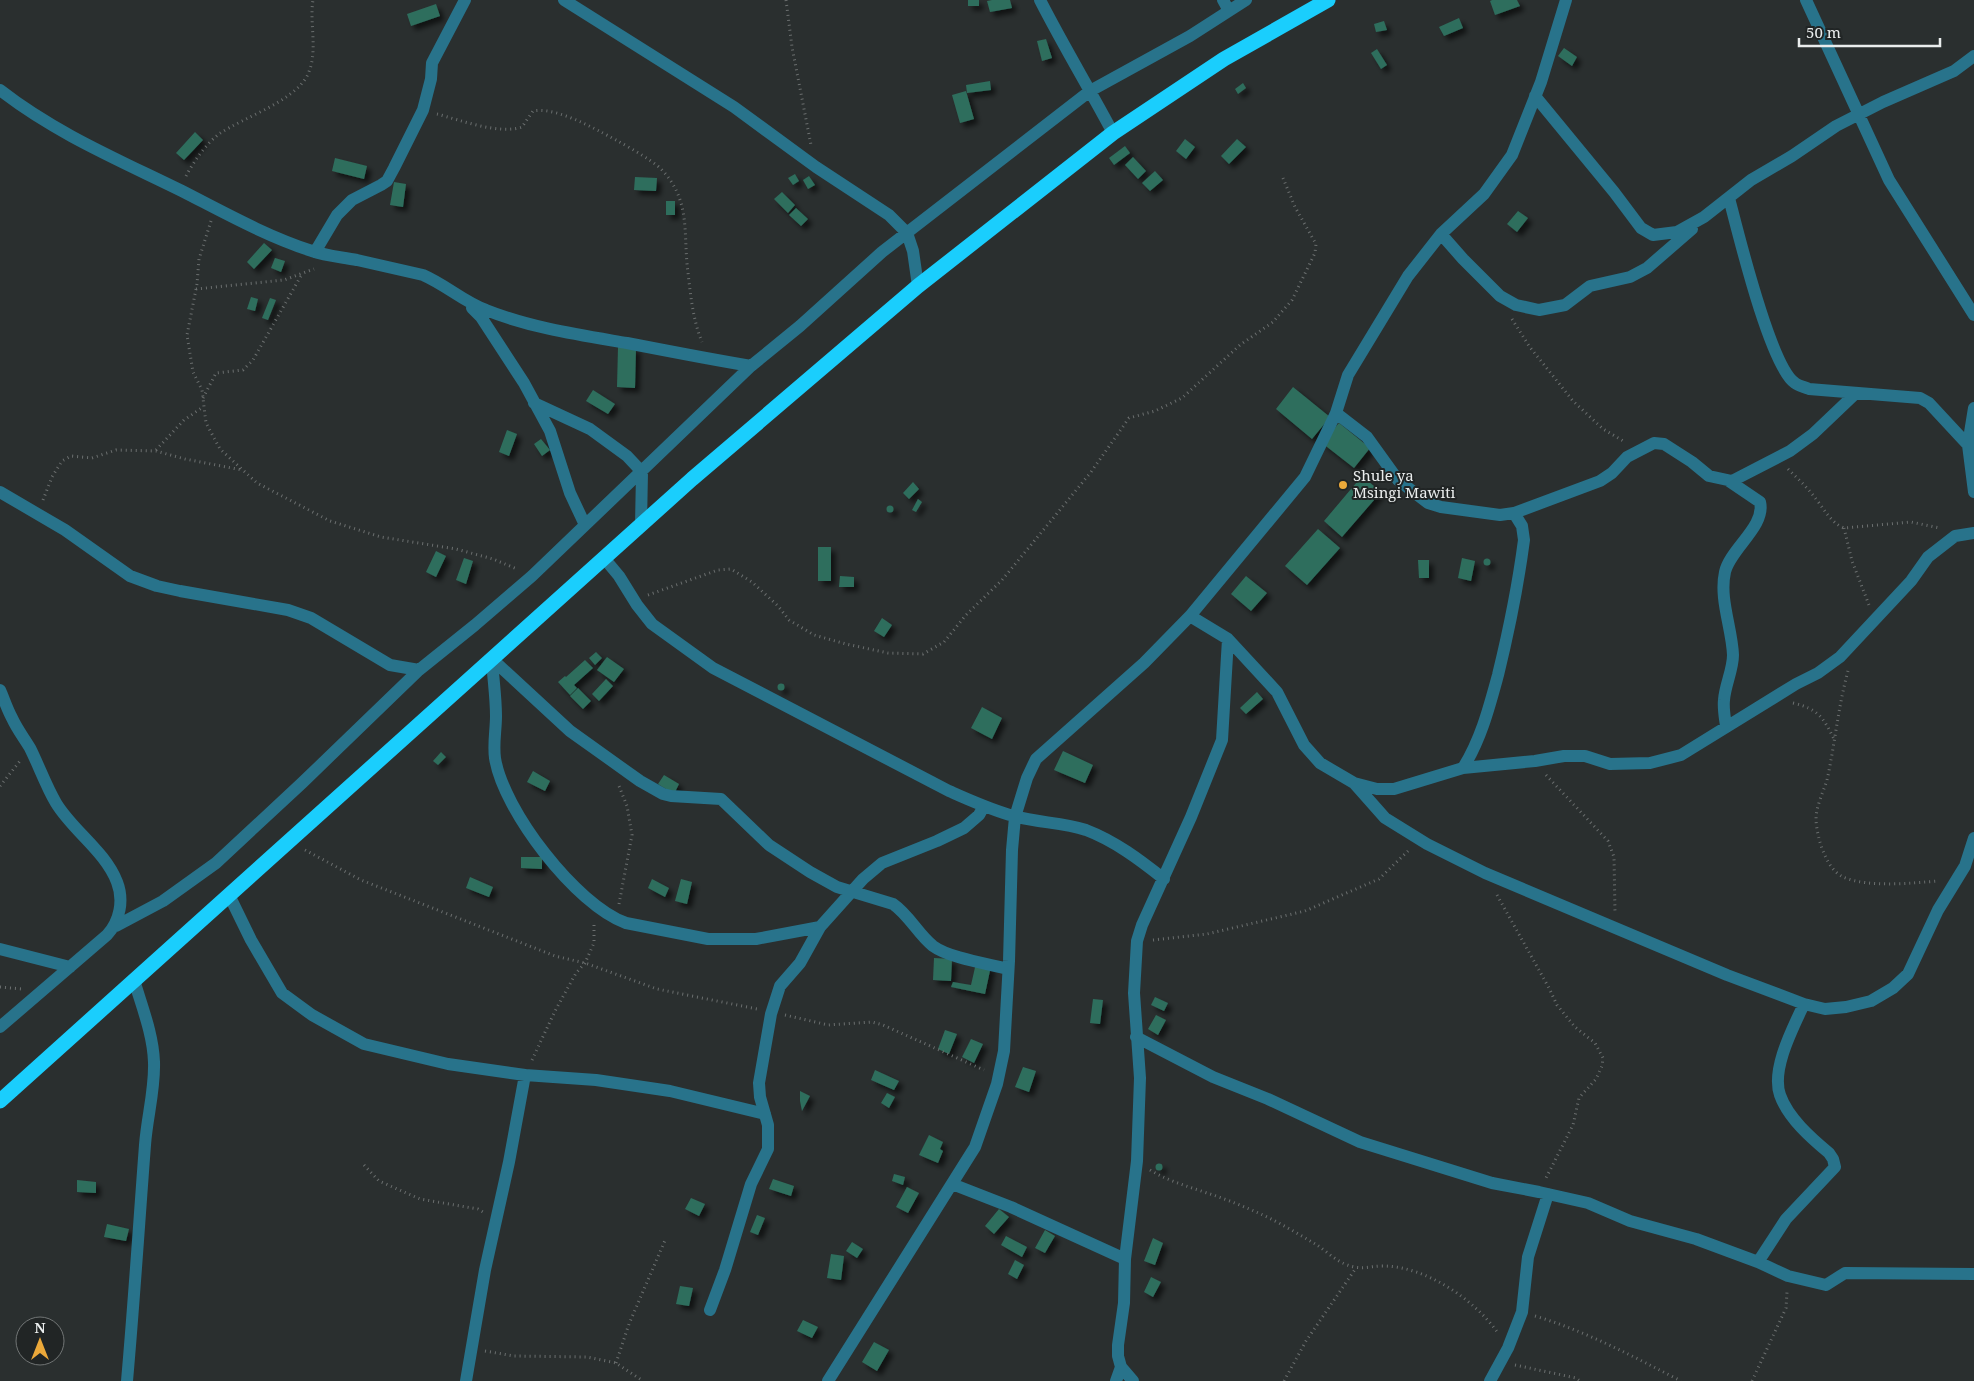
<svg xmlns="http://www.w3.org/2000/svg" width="1974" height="1381" font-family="'Noto Serif',serif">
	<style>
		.building { fill: #2e6e5d; filter: url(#shadow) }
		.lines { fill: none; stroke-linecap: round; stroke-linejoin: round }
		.path { stroke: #6b6f6f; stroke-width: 3; stroke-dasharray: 1 4; stroke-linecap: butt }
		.minor { stroke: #28738b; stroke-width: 12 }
		.highway { stroke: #1acefd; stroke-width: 15 }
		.poi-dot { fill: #eca93a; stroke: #212525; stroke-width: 2 }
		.labels { text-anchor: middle; stroke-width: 4; stroke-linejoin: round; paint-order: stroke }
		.poi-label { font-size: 15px; fill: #eaeded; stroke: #212525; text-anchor: start }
	</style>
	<defs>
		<filter id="shadow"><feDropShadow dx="4.5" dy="4.5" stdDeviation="2.5" flood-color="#0009"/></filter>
	</defs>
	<rect width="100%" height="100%" fill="#2a2f2f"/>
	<!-- building -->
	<path class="building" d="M968 0H979V6H968Z
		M992 0H1010L1012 8 990 12 987 1Z
		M1492 0H1517L1520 6 1495 15 1490 1Z
		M436 4 440 16 411 26 407 14Z
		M1459 18 1463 28 1444 36 1439 27Z
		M1384 21 1387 30 1376 32 1374 24Z
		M1046 39 1052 58 1042 61 1037 41Z
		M1564 48 1577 57 1572 66 1558 56Z
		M1377 49 1387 65 1381 69 1371 53Z
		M990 81 991 90 967 93 966 85Z
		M1243 83 1246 88 1238 94 1235 89Z
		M966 91 974 119 960 123 952 95Z
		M195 132 203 140 184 160 176 153Z
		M1185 139 1195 147 1186 159 1176 151Z
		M1237 139 1246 147 1229 164 1221 156Z
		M1125 146 1130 153 1114 165 1109 158Z
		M1133 157 1146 171 1138 179 1125 165Z
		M335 158 367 166 364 179 332 171Z
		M1155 171 1163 180 1150 191 1142 183Z
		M795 174 799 181 793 185 788 178Z
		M809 176 815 185 808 189 803 180Z
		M635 177 657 178 656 191 634 190Z
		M394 182 406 184 403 207 390 205Z
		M782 192 795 205 788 213 774 199Z
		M666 201H675V215H666Z
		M796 208 808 219 801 226 789 215Z
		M1518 211 1528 218 1517 232 1507 224Z
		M264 243 272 250 254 269 247 262Z
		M275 258 285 261 281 272 271 268Z
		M251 297 258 299 255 311 247 309Z
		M270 298 276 300 268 320 262 318Z
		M618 347 636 348 635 388 617 387Z
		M1293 387 1330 417 1312 439 1276 409Z
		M593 390 615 404 608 414 586 401Z
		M1339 423 1370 448 1354 468 1322 443Z
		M507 430 517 434 509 456 499 452Z
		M541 439 550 450 542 456 534 444Z
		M1362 476 1381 492 1342 537 1324 521Z
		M913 482 919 489 909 499 903 493Z
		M918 499 922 502 916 512 912 510Z
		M886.5 509a3.5 3.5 0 1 1 7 0a3.5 3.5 0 1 1-7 0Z
		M1318 529 1340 548 1307 585 1285 566Z
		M818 547H831V581H818Z
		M436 551 446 556 436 577 426 572Z
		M464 558 473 561 466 584 456 580Z
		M1462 558 1475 561 1471 581 1458 578Z
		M1483.5 562a3.5 3.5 0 1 1 7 0a3.5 3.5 0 1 1-7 0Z
		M1418 560H1429V578H1419Z
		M840 576 854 577V587H839Z
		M1246 576 1267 593 1251 611 1231 594Z
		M882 618 892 625 884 637 874 631Z
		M596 652 602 658 595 665 589 658Z
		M607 657 624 669 614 682 597 670Z
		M585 660 593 668 574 685 577 688 570 695 558 682 565 676 566 677Z
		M606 679 613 686 599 701 592 694Z
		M777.5 687a3.5 3.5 0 1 1 7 0a3.5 3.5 0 1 1-7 0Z
		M578 688 591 701 583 709 570 696Z
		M1257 692 1263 699 1246 714 1240 708Z
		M982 707 1002 718 992 739 971 728Z
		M1063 751 1093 765 1085 783 1054 770Z
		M441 752 446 757 438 765 433 761Z
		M533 771 550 781 545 791 527 782Z
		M664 775 679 784 674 794 658 784Z
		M521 857H542V869L521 868Z
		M470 877 493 887 489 897 466 888Z
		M652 879 669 888 665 897 648 888Z
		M681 879 692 882 687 904 675 901Z
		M934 958 952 959 951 981 933 980Z
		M976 963 991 966 985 994 951 987 953 982 971 985Z
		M1155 997 1168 1003 1164 1011 1151 1005Z
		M1093 999 1103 1000 1100 1024 1090 1023Z
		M1156 1015 1166 1020 1158 1035 1148 1029Z
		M945 1030 957 1034 949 1054 938 1049Z
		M971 1039 983 1044 974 1063 962 1057Z
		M1023 1067 1036 1071 1029 1092 1015 1087Z
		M875 1070 899 1081 894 1090 871 1080Z
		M800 1091 810 1096 802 1111 800 1101Z
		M887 1093 895 1097 889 1108 881 1103Z
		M929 1135 943 1142 940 1149 943 1151 938 1163 919 1155Z
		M1155.5 1167a3.5 3.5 0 1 1 7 0a3.5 3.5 0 1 1-7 0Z
		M894 1174 905 1177 903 1185 892 1181Z
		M773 1179 794 1186 791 1196 769 1189Z
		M77 1180 96 1182V1193L77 1192Z
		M907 1187 919 1193 908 1213 896 1207Z
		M691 1198 705 1204 699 1216 685 1209Z
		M999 1209 1009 1217 994 1234 985 1226Z
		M757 1215 765 1218 758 1235 750 1232Z
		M107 1224 129 1229 126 1241 104 1237Z
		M1045 1230 1055 1236 1045 1253 1035 1248Z
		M1006 1236 1027 1247 1022 1257 1001 1245Z
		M1153 1238 1163 1243 1155 1265 1144 1261Z
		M852 1242 863 1249 857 1258 846 1251Z
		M831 1254 844 1256 841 1280 827 1278Z
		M1015 1260 1024 1265 1017 1279 1008 1274Z
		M1151 1277 1161 1282 1153 1297 1144 1292Z
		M680 1286 693 1288 689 1306 676 1304Z
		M803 1320 818 1327 812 1338 797 1331Z
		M874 1342 889 1350 877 1371 862 1362Z"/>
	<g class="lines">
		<!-- path -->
		<path class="path" d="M786 0 792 47 811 145
			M437 114C460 120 499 135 522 127L533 111C552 107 584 123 601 132 616 140 652 159 662 170 689 199 684 228 687 264 690 289 692 318 702 342
			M186 176C194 161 206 144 219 134 244 117 293 102 307 76 319 53 309 24 313 0
			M211 221 199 259 197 284 187 335 193 372 202 390 206 423 220 449 257 483 330 521 381 537 456 549 493 559 517 569
			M196 289 284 280 314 269
			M1512 319 1529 346 1573 401 1603 429 1625 442
			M203 398 216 373 243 370 253 360 302 274
			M156 450 184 420 203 407
			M1788 469C1798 479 1808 488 1816 499 1825 510 1830 522 1844 528L1911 522 1940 528
			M43 500 52 477 62 461 71 456 92 458 116 450 156 451 185 459 242 470
			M1844 528 1852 561 1869 605
			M648 595 718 570 731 569 752 582 778 606 789 620 814 635 846 644 888 653 923 654 944 642 966 615 1002 580 1059 511 1091 472 1129 418 1155 411 1182 398 1240 345 1273 322 1292 300 1315 253 1316 244 1295 207 1283 178
			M1848 671C1838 707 1835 744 1827 780 1823 793 1816 806 1816 820 1817 838 1826 869 1843 877 1868 888 1912 883 1938 881
			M1793 703C1818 709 1823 717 1834 739
			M1546 775 1608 841 1614 857 1615 913
			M0 786 20 761
			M305 850 361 880 555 956 585 963 657 989 757 1009
			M1497 895 1549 988 1557 1005 1575 1027 1595 1043 1603 1058 1602 1066 1596 1079 1579 1098 1573 1125 1546 1178
			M619 904 632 835 627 806 619 786
			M1153 940 1207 934 1305 911 1379 879 1408 851
			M0 987 22 989
			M785 1015 828 1025 872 1022 883 1025 984 1070
			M532 1060 555 1011 576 973 585 963 594 943V922
			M364 1165 379 1181 420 1199 478 1209 483 1212
			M1150 1170C1168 1181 1187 1186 1207 1193 1226 1199 1245 1207 1263 1215 1282 1224 1300 1235 1317 1245 1326 1251 1335 1260 1345 1264 1361 1271 1368 1266 1383 1266 1425 1266 1474 1299 1498 1333
			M1535 1316C1588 1332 1632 1356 1681 1381
			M485 1351 514 1356 587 1357 616 1363 643 1381
			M616 1363 629 1324 666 1238
			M1515 1365 1576 1378 1580 1381
			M1284 1381 1306 1341 1356 1268
			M1752 1381 1786 1308 1787 1292"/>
		<!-- minor -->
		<path class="minor" d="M564 0 734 107 816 167 889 215 907 233 913 251 918 286
			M1040 0C1063 45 1089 88 1113 133
			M1223 0 1229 11
			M1806 0 1889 180 1974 315
			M0 90C55 133 119 160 182 191 225 213 266 236 312 251 326 256 342 257 357 260 379 265 401 270 423 275 446 285 464 302 486 310 531 328 580 335 627 343 668 351 709 359 751 366
			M1535 96 1614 192 1641 228 1653 235 1677 232 1704 217 1751 180 1792 156 1836 126 1883 102 1954 71 1974 56
			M1729 198C1738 232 1770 366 1795 383 1799 386 1805 387 1809 389L1920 398 1929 403 1968 445
			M1441 234 1463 259 1500 296 1516 305 1539 310 1565 305 1590 286 1630 277 1647 268 1692 229
			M315 252 337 215 352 200 381 185 387 181 394 168 423 110 431 79 432 63 465 0
			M472 308 481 317 524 383 550 431 570 493 585 525
			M534 403 590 429 627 456 642 472 641 525
			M1974 408 1968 445 1974 492
			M1336 413 1367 437 1398 480 1428 503 1441 507 1500 515 1514 513 1600 481 1612 473 1627 457 1654 443 1664 444 1692 462 1709 476 1732 481 1790 451 1813 434 1855 394
			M0 492 65 530 130 576 157 586 180 591 288 610 311 618 390 665 419 670
			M604 558 619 576 637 605 652 624 713 668 949 791C970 800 991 810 1014 816 1037 823 1062 822 1086 830 1115 841 1140 860 1164 879
			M1190 616 1228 639 1277 692 1304 745 1320 763 1354 783 1377 789H1394L1463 768 1535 761 1564 756H1585L1610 764 1650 763 1681 755 1796 684 1818 673 1840 657 1911 581 1928 557 1955 536 1974 533
			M492 659 570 731 640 781 663 794 671 796 721 799 769 845 810 872 837 887 893 904C909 915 918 934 933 946 949 958 989 964 1008 969
			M492 659C493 678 496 697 496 716 496 730 493 744 495 758 503 810 576 905 626 923L708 939H756L820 927
			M0 690C4 699 7 709 12 718 17 729 24 738 30 748 39 766 46 786 56 803 73 831 105 851 117 882 124 900 120 921 107 935L0 1027
			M1726 726C1725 718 1723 709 1724 700 1725 685 1733 670 1733 655 1732 628 1719 599 1725 572 1730 549 1766 526 1760 502L1729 481
			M1463 768C1481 739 1489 708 1498 675 1509 630 1518 586 1524 540L1522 526 1514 513
			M1354 783 1385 818 1427 844 1485 873 1727 975 1804 1004 1825 1009 1846 1007 1871 1001 1893 988 1908 974 1938 910 1965 866 1974 838
			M229 895 251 940 282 993 312 1015 364 1044 448 1064 525 1075 596 1080 670 1091 765 1114
			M116 926 163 901 216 863 302 783 419 670 475 625 532 576 751 366 800 326 882 252 1090 91 1190 36 1246 0
			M0 949 70 967
			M1136 1037 1213 1077 1268 1099 1360 1142 1492 1183 1539 1192 1588 1203 1630 1221 1696 1239 1758 1262 1788 1276 1826 1285 1845 1273 1974 1274
			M952 1184 1011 1207 1125 1259 1124 1303 1118 1345V1356L1121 1367 1133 1381
			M1125 1259 1137 1161 1140 1078 1134 993 1137 941 1142 925 1191 817 1222 740 1228 639
			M1758 1262 1786 1219 1835 1167 1833 1159 1829 1153C1811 1138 1788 1118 1780 1095 1771 1069 1793 1028 1804 1004
			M710 1310 725 1270 751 1184 768 1149V1125L760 1097 759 1083 771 1014 780 986 800 963 820 927 863 879 882 863 937 841 964 828 979 815 984 806
			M127 1381C134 1302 139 1224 145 1145 147 1117 155 1090 154 1062 153 1034 142 1007 134 980
			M466 1381 485 1270 509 1162 525 1075
			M828 1381 975 1147 997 1084 1004 1051 1009 961 1012 850 1015 817 1027 778 1036 759 1144 663 1190 616 1305 477 1336 413 1348 375 1408 276 1441 234 1484 194 1512 155 1541 82 1566 0
			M1116 1381 1121 1367
			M1490 1381 1508 1348 1522 1312 1528 1257 1548 1194"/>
		<!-- highway -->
		<path class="highway" d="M0 1101 692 479 918 286 1113 133 1224 59 1328 0"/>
	</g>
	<!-- markers -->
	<circle class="poi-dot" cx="1343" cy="485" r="5"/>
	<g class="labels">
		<!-- poi labels -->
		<g class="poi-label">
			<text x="1353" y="481">Shule ya<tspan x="1353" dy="17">Msingi Mawiti</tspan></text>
		</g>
	</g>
	<!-- north arrow -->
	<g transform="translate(40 1341)"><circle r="24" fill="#212525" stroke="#717575"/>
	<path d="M0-4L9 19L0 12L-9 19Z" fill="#eca93a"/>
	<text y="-8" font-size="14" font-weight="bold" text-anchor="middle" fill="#eaeded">N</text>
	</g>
	<!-- scale -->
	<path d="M1799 38v8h141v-8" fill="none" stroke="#eaeded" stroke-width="2.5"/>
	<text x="1806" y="38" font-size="15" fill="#eaeded" stroke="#212525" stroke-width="4" paint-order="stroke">50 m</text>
</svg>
